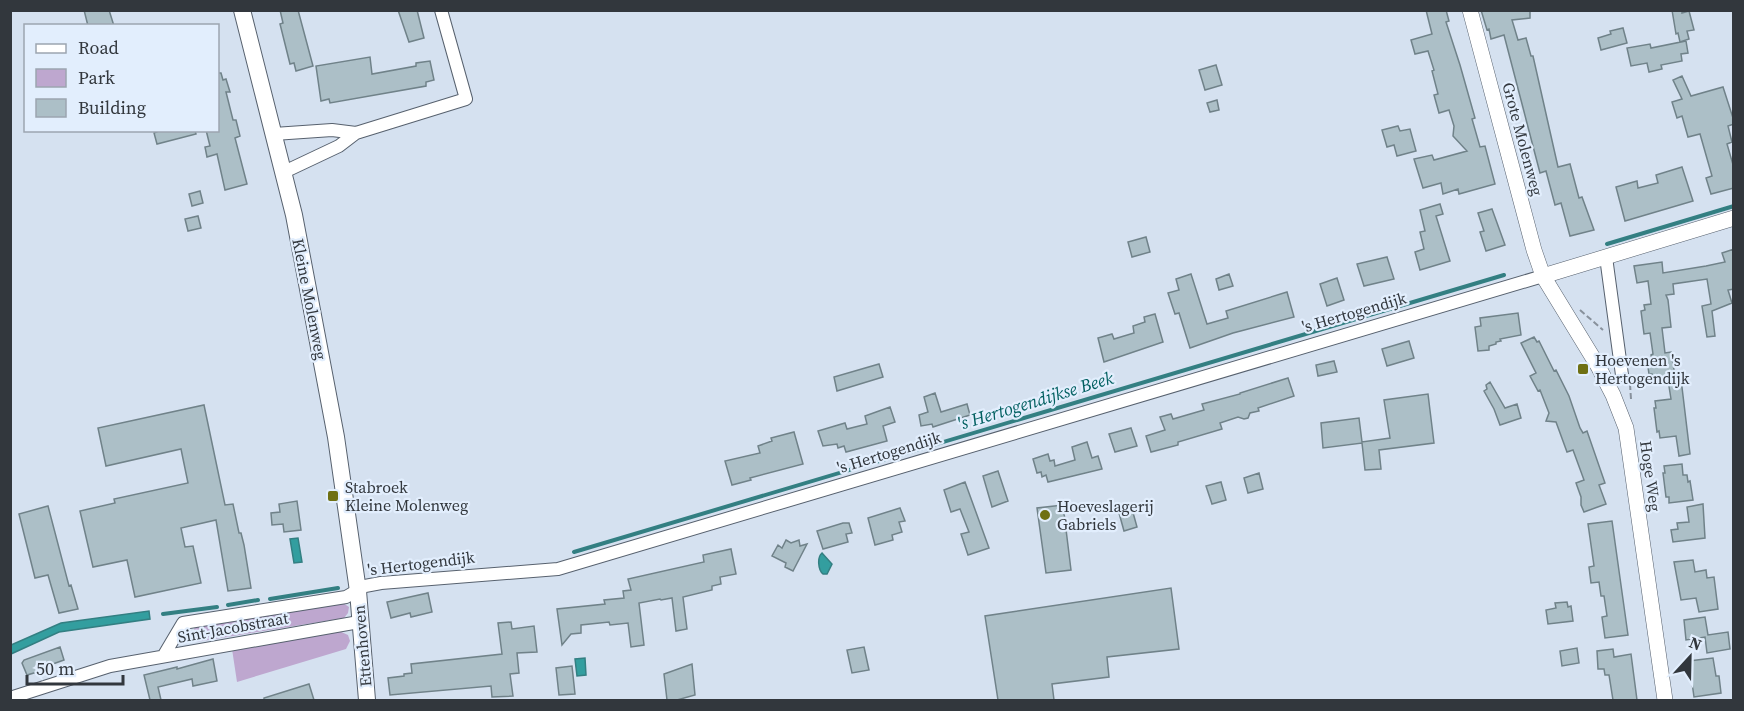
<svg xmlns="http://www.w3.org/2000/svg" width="1744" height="711" font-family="'Source Serif 4',serif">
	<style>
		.green { fill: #bea7cf }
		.water { fill: #339e9f; stroke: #337f82; stroke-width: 1.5 }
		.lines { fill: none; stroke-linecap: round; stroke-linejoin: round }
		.stream { stroke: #337f82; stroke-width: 4 }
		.building { fill: #acbfc7; stroke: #708289; stroke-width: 1.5 }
		.minor-casing { stroke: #57616e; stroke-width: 14 }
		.tertiary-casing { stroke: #57616e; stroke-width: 16 }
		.secondary-casing { stroke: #57616e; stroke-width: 18 }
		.path { stroke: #88919c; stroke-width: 2; stroke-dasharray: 6 3; stroke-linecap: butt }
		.minor { stroke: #fff; stroke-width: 12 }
		.tertiary { stroke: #fff; stroke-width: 15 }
		.secondary { stroke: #fff; stroke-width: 16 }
		.poi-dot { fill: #6f7013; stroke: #e2eefd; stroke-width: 2 }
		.labels { text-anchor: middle; stroke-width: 4.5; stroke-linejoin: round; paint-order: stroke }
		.street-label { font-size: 16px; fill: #32373d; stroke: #e2eefd }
		.poi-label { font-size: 16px; fill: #32373d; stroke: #e2eefd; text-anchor: start }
		.water-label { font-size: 18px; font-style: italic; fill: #015f60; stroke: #e2eefd }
	</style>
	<rect width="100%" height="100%" fill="#d5e1f0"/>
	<!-- green -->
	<path class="green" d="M343 603 349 607 348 613 344 618 196 642 194 626Z
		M337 630 348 635 350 641 346 649 237 682 232 649Z"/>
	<!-- water -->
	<path class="water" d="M298 538 302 562 294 563 290 539Z
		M822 553 832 564 827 574H823C818 570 817 557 822 553Z
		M149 611 150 619 59 632 11 654V645L61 623Z
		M585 658 586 675 577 676 575 659Z"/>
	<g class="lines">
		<!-- stream -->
		<path class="stream" d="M1607 244 1734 206
			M574 552 1504 275
			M270 599 338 588
			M228 605 258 600
			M163 614 217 607"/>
	</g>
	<!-- building -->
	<path class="building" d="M84 10H109L114 26H88Z
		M280 10H298L313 66 296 71 294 63 290 64 280 24 283 23Z
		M398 10H417L424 38 409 42Z
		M1426 10H1446L1449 21 1446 22 1460 65 1475 118 1472 119 1480 147 1485 146 1495 184 1459 194 1458 189 1443 194 1441 183 1423 188 1414 159 1432 155 1434 160 1467 151 1453 136 1454 126 1449 110 1439 113 1434 95 1438 94 1432 71 1434 70 1428 51 1415 54 1411 40 1432 34Z
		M1481 10H1530V18L1512 20 1518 40 1526 38 1531 56H1533L1558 167 1570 164 1579 198 1582 197 1594 230 1570 236 1561 203 1555 205 1546 171 1540 173 1504 35 1491 39 1489 29 1487 30Z
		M1672 10H1682V13L1689 11 1694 30 1687 31 1689 39 1680 42 1678 33 1676 34Z
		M1623 28 1627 43 1601 50 1598 38 1611 34 1610 31Z
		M1686 41 1688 53 1681 54 1682 61 1661 65 1662 69 1649 72 1647 63 1631 66 1627 48 1650 44 1651 48Z
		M370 57 372 74 416 66V63L430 61 434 80 426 82V86L330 103 329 99 321 101 316 66Z
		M1216 65 1222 85 1205 90 1199 70Z
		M218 73H221L223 80 226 79 230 92H226L233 120H236L240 136 235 138 247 184 225 190 217 154 207 157 205 147 210 146 206 130H218Z
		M1682 76 1691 96 1723 87 1734 121V124L1728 126 1732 142 1727 144 1734 168V188L1711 194 1706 178 1712 176 1700 134 1688 137 1682 116 1677 118 1672 102 1682 99 1673 80Z
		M1217 100 1219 110 1210 112 1207 103Z
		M1398 126 1400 131 1410 129 1416 151 1397 156 1394 145 1387 147 1382 130Z
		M161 130H195L196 134 157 144 154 133Z
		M1682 167 1693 201 1625 221 1616 187 1637 181 1638 188 1658 183 1656 175Z
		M200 191 203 203 192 206 189 194Z
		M1440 204 1443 214 1436 216 1450 261 1420 270 1415 252 1424 249 1420 232 1425 231 1420 210Z
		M1492 209 1505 245 1486 251 1480 232 1484 231 1478 213Z
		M198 216 201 228 188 231 185 219Z
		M1146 237 1150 252 1132 257 1128 242Z
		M1734 249V289L1728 290 1732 303 1712 311 1715 336 1707 337 1702 306 1711 304 1707 279 1673 284 1674 294 1666 295 1668 300 1671 327 1662 328 1665 353 1671 352 1675 376 1653 379 1652 374H1649L1647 360H1652L1651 355 1653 354 1650 333 1644 334 1641 311 1645 310 1644 305 1651 304 1648 281 1637 283 1634 266 1662 262 1663 273 1706 266 1725 262 1722 253Z
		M1387 257 1394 279 1364 286 1357 264Z
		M1191 274 1207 324 1228 318 1226 311 1287 292 1294 317 1233 333 1190 348 1179 313 1175 314 1168 293 1179 290 1176 279Z
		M1229 274 1233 286 1219 290 1216 279Z
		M1337 278 1344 300 1327 306 1320 284Z
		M1518 313 1521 335 1500 339 1501 341 1496 342V344L1489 346V350L1478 351 1475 327 1481 326 1480 318Z
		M1155 314 1163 342 1104 362 1098 338 1112 334 1114 339 1134 333 1133 326 1145 322 1144 317Z
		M1534 337 1537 342 1539 341 1554 371 1556 370 1569 396 1580 428 1583 433 1587 431 1605 483 1599 485 1606 504 1584 512 1581 505V497L1576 483 1584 480 1573 450 1567 452 1556 422 1546 421 1549 413 1540 390 1538 391 1530 376 1536 373 1521 343Z
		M1409 341 1414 358 1387 366 1382 349Z
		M1334 361 1337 372 1318 376 1316 365Z
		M879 364 883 377 837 391 834 377Z
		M1288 378 1294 396 1258 408 1259 411 1250 413 1248 418 1244 419 1238 417 1220 423 1222 429 1178 442V445L1151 452 1146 436 1165 430 1160 417 1171 414 1173 419 1204 410 1202 404 1240 394V393Z
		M1681 379 1690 454 1679 456 1676 436 1660 438 1659 431 1657 432 1654 408H1656L1655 401 1671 399 1668 380Z
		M1490 382 1505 408 1517 404 1521 418 1500 425 1494 409 1484 391 1487 389 1486 385Z
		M935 393 941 412 967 404 970 415 933 427 932 424 921 426 919 415 928 412 924 397Z
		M1428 394 1434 443 1379 450 1381 469 1365 470 1362 443 1323 448 1321 423 1359 418 1362 442 1390 438 1384 400Z
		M204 405 225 505 233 504 239 533H241L244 545 251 588 228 591 216 520 181 528 185 547 193 546 201 583 135 597 127 560 93 567 80 511 115 503 114 499 188 483 181 449 106 466 98 428Z
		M890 407 895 422 883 426 887 441 846 452 844 446 838 448 837 444 823 446 818 431 845 423 847 429 867 424 865 416Z
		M1131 428 1137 446 1115 452 1109 434Z
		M794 432 803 464 750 478 751 480 732 485 725 461 760 453 758 446 772 441 771 438Z
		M1087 442 1092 458 1098 456 1102 469 1048 482 1046 475 1042 477 1041 472 1037 473 1033 459 1048 454 1050 461 1054 460 1055 466 1075 460 1072 447Z
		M1682 464 1683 475H1687L1688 482 1690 481 1693 500 1669 503V497H1666L1663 473H1665L1664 466Z
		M998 471 1008 501 992 507 983 476Z
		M1259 473 1263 489 1248 493 1244 478Z
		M965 482 989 548 968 555 961 534 969 532 960 509 951 512 944 490Z
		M1221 482 1226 500 1212 504 1206 486Z
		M297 501 301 530 284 532 283 524 272 525 271 513 280 512 279 504Z
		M1703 504 1705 538 1673 542 1671 530 1678 529 1677 523 1689 522 1687 507Z
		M1063 505 1071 570 1046 573 1037 508Z
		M48 506 69 586 71 585 78 609 59 613 48 575 35 578 19 514Z
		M900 508 905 521 899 522 902 532 892 535 893 540 875 545 868 518Z
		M1132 509 1137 527 1124 531 1119 513Z
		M1612 521 1628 635 1605 638 1602 617 1607 616 1604 596H1601L1599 582 1591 583 1589 567 1594 566 1588 524Z
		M843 523H849L852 533 846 534 848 542 823 549 817 531Z
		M786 540 791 543 799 540 800 546 807 544 793 571 785 567 786 563 772 556 778 545 782 548Z
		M731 549 736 574 720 577 721 584 712 586V590L683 597 687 629 676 631 672 598 661 600 660 599 639 603 644 645 631 647 628 623 610 625 609 622 581 625V633L571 634 562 645 557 609 605 604 604 600 624 598 623 591 631 590 628 579 704 562 703 555Z
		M1693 560 1695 572 1706 570 1707 578 1714 577 1718 609 1699 612 1696 598 1681 600 1674 562Z
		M1171 588 1179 649 1107 657 1109 677 1052 684 1054 700H998L985 616Z
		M428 593 432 612 411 617 410 613 391 618 387 602Z
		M1567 602 1568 607 1571 606 1573 621 1548 624 1546 610 1556 608 1555 603Z
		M1705 617 1708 635 1728 632 1730 649 1707 653 1705 637 1686 640 1684 620Z
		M511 622 512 629 534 626 537 652 517 653 519 673 510 674 513 696 492 697 491 686 390 695 388 678 404 676V674L412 673 411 664 502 654 498 623Z
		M60 647 64 660 50 665 51 668 27 675 22 663 24 660Z
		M864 647 869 670 852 673 847 650Z
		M1577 648 1579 663 1562 666 1560 651Z
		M1613 649 1614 657 1631 654 1637 700H1613L1609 675H1605L1604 669H1598L1597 651Z
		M1713 658 1716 676H1719L1721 693 1694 697 1689 661Z
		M213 659 217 681 193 686 192 679 158 687 161 700H150L144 675 177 667V669Z
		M692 664 695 695 677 700H667L664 674Z
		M572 666 575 694 559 695 556 668Z
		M309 684 314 700H264V698Z"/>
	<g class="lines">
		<!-- minor casing -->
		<g class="minor-casing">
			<path id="minor" d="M274 134 332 130 356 133
				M284 172 339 146 356 133 466 99 441 10
				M1606 257 1622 375
				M164 655 183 623 346 597 365 586 381 583 558 569 1543 276
				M10 698 110 666 359 622"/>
		</g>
		<!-- tertiary casing -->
		<g class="tertiary-casing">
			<path id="tertiary" d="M1470 10 1534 250 1543 276 1598 366 1613 395 1626 428 1665 700
				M1543 276 1734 218"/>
		</g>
		<!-- secondary casing -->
		<g class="secondary-casing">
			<path id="secondary" d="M242 10 294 215 336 437 358 591 367 700"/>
		</g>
		<!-- path -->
		<path class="path" d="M1580 310 1603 330
			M1630 384 1631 399"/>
		<!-- minor -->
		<use href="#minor" class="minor"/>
		<!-- tertiary -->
		<use href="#tertiary" class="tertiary"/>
		<!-- secondary -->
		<use href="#secondary" class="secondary"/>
	</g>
	<!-- markers -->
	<g class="poi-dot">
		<rect x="1577" y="363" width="12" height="12" rx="3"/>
		<rect x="327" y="490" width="12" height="12" rx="3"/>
		<circle cx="1045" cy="515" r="6"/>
	</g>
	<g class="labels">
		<!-- street labels -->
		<g class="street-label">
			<text transform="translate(1523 139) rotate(75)" y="6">Grote Molenweg</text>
			<text transform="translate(310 299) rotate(79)" y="6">Kleine Molenweg</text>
			<text transform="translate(1354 312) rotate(-16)" y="6">'s Hertogendijk</text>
			<text transform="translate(889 452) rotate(-17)" y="6">'s Hertogendijk</text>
			<text transform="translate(1651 476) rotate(82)" y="6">Hoge Weg</text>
			<text transform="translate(421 563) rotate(-7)" y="6">'s Hertogendijk</text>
			<text transform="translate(233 627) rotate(-10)" y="6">Sint-Jacobstraat</text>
			<text transform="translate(362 646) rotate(-95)" y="6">Ettenhoven</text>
		</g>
		<!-- poi labels -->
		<g class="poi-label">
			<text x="1595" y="366">Hoevenen 's<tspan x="1595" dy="18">Hertogendijk</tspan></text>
			<text x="345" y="493">Stabroek<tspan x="345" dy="18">Kleine Molenweg</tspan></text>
			<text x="1057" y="512">Hoeveslagerij<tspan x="1057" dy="18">Gabriels</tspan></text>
		</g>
		<!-- water labels -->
		<g class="water-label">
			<text transform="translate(1035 401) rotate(-17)" y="6">'s Hertogendijkse Beek</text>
		</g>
	</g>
	<!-- border -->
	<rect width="1744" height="711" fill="none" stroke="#32373d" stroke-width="24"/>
	<!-- legend -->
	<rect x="24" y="24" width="195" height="108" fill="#e2eefd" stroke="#9ca5b0" stroke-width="1.5"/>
	<rect x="36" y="44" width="30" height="9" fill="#ffffff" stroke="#9ca5b0" stroke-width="1.5"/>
	<text x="78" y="54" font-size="18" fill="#32373d">Road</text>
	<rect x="36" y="69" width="30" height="18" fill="#bea7cf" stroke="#9ca5b0" stroke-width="1.5"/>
	<text x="78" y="84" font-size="18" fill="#32373d">Park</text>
	<rect x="36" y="99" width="30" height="18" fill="#acbfc7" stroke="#9ca5b0" stroke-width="1.5"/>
	<text x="78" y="114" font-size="18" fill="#32373d">Building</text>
	<!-- north arrow -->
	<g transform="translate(1690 657) rotate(22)" stroke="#e2eefd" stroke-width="4.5" paint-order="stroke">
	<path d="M0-4.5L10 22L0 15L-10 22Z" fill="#32373d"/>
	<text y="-9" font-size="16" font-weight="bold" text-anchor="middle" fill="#32373d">N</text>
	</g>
	<!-- scale -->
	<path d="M27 675v9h96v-9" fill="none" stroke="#32373d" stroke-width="3"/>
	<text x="36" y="675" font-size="18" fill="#32373d" stroke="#e2eefd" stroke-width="4.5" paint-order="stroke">50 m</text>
</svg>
